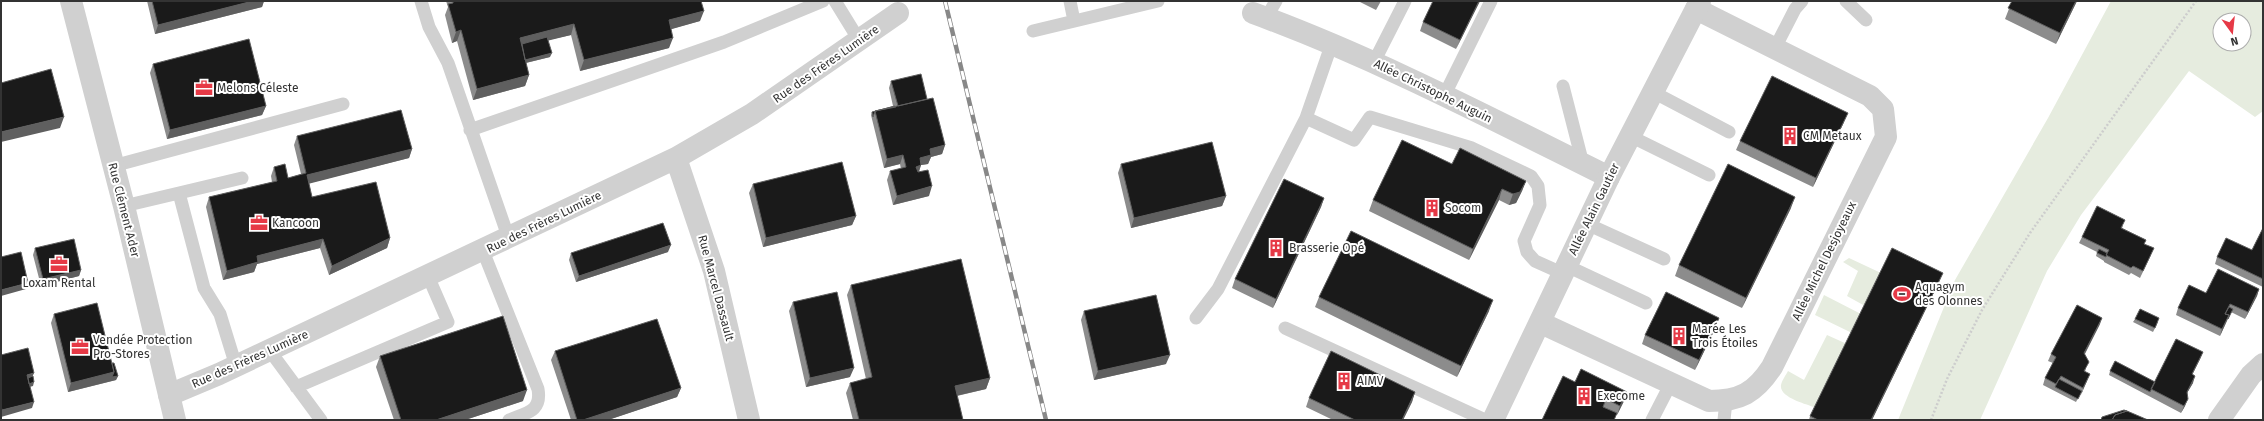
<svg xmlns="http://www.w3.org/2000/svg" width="2264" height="421" font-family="'Fira Sans',sans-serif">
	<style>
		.green { fill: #e6ecdf; fill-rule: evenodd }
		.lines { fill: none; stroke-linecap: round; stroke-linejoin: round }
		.path { stroke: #cdcdcd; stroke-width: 2.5; stroke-dasharray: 2 2; stroke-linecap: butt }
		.service { stroke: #d0d0d0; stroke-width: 13 }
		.minor { stroke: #d0d0d0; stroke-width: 22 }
		.tertiary { stroke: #d0d0d0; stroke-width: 22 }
		.rail-casing { stroke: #888; stroke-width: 4.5 }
		.rail { stroke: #fff; stroke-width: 3; stroke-dasharray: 9; stroke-linecap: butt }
		.wall { fill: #8c8c8c }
		.shaded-wall { fill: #5f5f5f }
		.building { fill: #1a1a1a; stroke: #5f5f5f }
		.labels { text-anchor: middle; stroke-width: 4; stroke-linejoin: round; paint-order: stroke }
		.street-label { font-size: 12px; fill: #333; stroke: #fff }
		.poi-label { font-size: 12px; fill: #333; stroke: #fff; text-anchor: start }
	</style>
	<rect width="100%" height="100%" fill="#fff"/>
	<!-- green -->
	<path class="green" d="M2111 1H2263V111L2255 117 2189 71 2081 215 2047 271 1980 420H1898L1955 280 2048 118ZM2220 20H2244V44H2220Z
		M1849 258 1881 273 1865 306 1847 296 1858 271 1843 262Z
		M1824 295 1861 314 1852 333 1815 315Z
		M1827 335 1847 344 1816 408C1807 404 1779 398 1781 385 1782 380 1786 375 1788 371L1804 380Z"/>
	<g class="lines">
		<!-- path -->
		<path class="path" d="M1931 420 1947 379 1982 310 2030 233 2196 1"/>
		<!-- service -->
		<path class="service" d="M421 1 429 27 448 63 509 239
			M835 1 859 40
			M1070 1 1074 21
			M1846 1 1866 20
			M1266 18 1276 1
			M1033 31 1158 1
			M1775 48 1795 9 1802 1
			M1374 62 1405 1
			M1563 86 1583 164
			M1653 92 1729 132
			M1444 96 1491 1
			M1306 118 1354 140 1370 117 1472 148 1531 176 1538 186 1540 205 1524 241 1527 252 1535 261 1564 274
			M470 130 724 42 823 1
			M1630 136 1709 175
			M113 166 343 104
			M179 193 242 178
			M124 206 179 193 204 288 220 314 236 366
			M1587 224 1664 259
			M483 251 538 389C542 412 526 413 509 420
			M1567 266 1646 303
			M1196 318 1218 289 1306 118 1332 43
			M1285 328 1485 420
			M270 351 321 420
			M296 387 448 322 428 276
			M1652 420 1671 383
			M1724 420 1726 401"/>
		<!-- minor -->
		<path class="minor" d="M1253 13C1376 58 1492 119 1609 177
			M676 158 714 271 749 420
			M1541 323 1709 401C1740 401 1755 393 1772 367L1886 137 1883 109 1870 96 1696 9
			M169 395 219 374 676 158 752 114 898 13
			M2219 420 2251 375 2263 364"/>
		<!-- tertiary -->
		<path class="tertiary" d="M71 1 124 206 175 420
			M1493 420 1609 177 1700 1"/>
		<!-- rail casing -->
		<g class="rail-casing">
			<path id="rail" d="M945 1 1046 420"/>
		</g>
		<!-- rail -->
		<use href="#rail" class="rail"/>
	</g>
	<!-- wall -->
	<path class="wall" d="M147 1H264L262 7 155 34Z
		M446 1H701L700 21 671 29 669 48 580 71 571 35 548 40 550 57 526 63 529 75 525 86 473 100 457 41 452 43 445 15 448 7Z
		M1358 1H1381L1376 10Z
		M1480 1 1456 49 1420 31 1423 22Z
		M2012 1H2077L2056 44 2005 19Z
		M153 64 266 106 262 115 167 139 150 73Z
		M891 81 927 99 945 145 942 154 931 157 928 164 921 165 919 172 929 196 893 205 887 180 890 171 901 169 900 164 884 168 871 115 872 112 893 106 889 88Z
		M1844 122 1813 187 1736 150 1740 141Z
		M297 136 412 149 409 158 309 183 312 197 390 238 387 248 329 275 320 248 257 264 254 272 223 280 206 207 209 197 272 182 271 176 274 167 288 178 301 174 294 145Z
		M1121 164 1226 196 1222 206 1131 228 1118 173Z
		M1452 164 1526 181 1522 191 1516 203 1509 205 1499 200 1469 260 1369 211 1373 200Z
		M753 184 856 216 852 225 763 247 749 193Z
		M1324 198 1321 207 1273 308 1232 288 1235 279Z
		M1791 208 1742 308 1675 276 1679 265Z
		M2123 226 2122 228 2146 240 2144 244 2151 255 2140 278 2131 273 2129 275 2104 262V261L2096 256 2097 252 2079 243 2082 237Z
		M2263 228V287L2215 264 2217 257 2252 250Z
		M35 248 81 270 79 276 41 286 33 255Z
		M668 252 576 282 569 260 571 253Z
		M1939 282 1872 420H1809L1810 416Z
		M851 285 990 378 986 389 957 396 963 420H853L846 393 850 383 866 379 847 295Z
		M2259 289 2257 296 2245 319 2231 312 2220 336 2176 315 2178 308Z
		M1319 297 1489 311 1457 377 1315 307Z
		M793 302 850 377 806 387 789 311Z
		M1084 311 1166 364 1094 380 1081 320Z
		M54 314 112 363 118 376 116 380 68 392 51 323Z
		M1719 318 1716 327 1695 370 1642 344 1645 335Z
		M2135 319 2158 322 2153 332 2133 322Z
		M2100 324 2085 354 2086 368 2085 372 2087 381 2076 402 2043 385 2045 378 2053 363 2048 361 2051 354Z
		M555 351 681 388 677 397 608 420H571L551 360Z
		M2203 352 2200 359 2192 375 2193 383 2187 393 2185 406 2181 413 2109 375 2110 371 2155 382Z
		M380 356 523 401 465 420H394L376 367Z
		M1575 382 1627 392 1624 401 1617 415H1616L1614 420H1542Z
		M1415 392 1412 402 1403 420H1333L1306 407 1309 398Z"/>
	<!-- shaded-wall -->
	<path class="shaded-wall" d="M253 1H264L262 7 155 34 158 25Z
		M1479 1H1480L1456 49 1460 40Z
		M2076 1H2077L2056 44 2060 33Z
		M704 11 700 21 665 31 669 20Z
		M574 24 571 35 518 48 520 38Z
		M461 30 457 41 452 43 456 32Z
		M673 38 669 48 580 71 584 60Z
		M552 53 550 57 521 64 522 61Z
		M529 75 525 86 473 100 477 89Z
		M266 106 262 115 167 139 170 130Z
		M1848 113 1844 122 1813 187 1816 178Z
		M64 117 60 128 1 142V132Z
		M945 145 942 154 931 157 928 164 921 165 918 174 913 176 920 158 930 149Z
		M412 149 409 158 304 185 307 175Z
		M903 155 900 164 884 168 887 159Z
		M1526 181 1522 191 1516 203 1509 205 1513 194Z
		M932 186 929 196 893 205 897 196Z
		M1502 189 1499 200 1469 260 1473 249Z
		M1226 196 1222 206 1131 228 1134 218Z
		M1795 197 1791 208 1742 308 1746 298Z
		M1324 198 1321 207 1273 308 1276 299Z
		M856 216 852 225 763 247 766 238Z
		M390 238 387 248 329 275 332 266Z
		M323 239 320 248 257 264 254 272 223 280 227 271 257 256Z
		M671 245 668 252 576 282 579 276Z
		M81 270 79 276 41 286 43 279Z
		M1943 273 1939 282 1872 420H1871Z
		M28 283 26 289 1 296V290Z
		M2259 289 2257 296 2245 319 2248 312Z
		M1493 300 1489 311 1457 377 1461 366Z
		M2233 309 2231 312 2220 336 2222 329Z
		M1719 318 1716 327 1695 370 1699 360Z
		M2102 318 2100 324 2082 359 2084 353Z
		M2203 352 2200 359 2189 381 2192 374Z
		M1170 355 1166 364 1094 380 1098 371Z
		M854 368 850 377 806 387 810 378Z
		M114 372 118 376 116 380 68 392 71 383Z
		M34 373 31 380 27 381V375Z
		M2090 374 2081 395 2083 388Z
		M2195 376 2193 383 2184 398Z
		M990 378 986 389 951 397 955 386Z
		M34 382 33 386 26 388 28 384Z
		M681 388 677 397 608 420H583Z
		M527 390 523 401 465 420H436Z
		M1415 392 1412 402 1403 420H1402Z
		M1627 392 1624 401 1617 415 1620 406Z
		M2188 399 2185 406 2181 413 2184 406Z
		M34 402 32 408 1 417V413L2 410Z"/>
	<!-- building -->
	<path class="building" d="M152 1H253L158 25Z
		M453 1H701L704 11 669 20 673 38 584 60 574 24 520 38 529 75 477 89 461 30 456 32 448 4 453 3Z
		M1433 1H1479L1460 40 1423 22Z
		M2012 1H2076L2060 33 2008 8Z
		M547 37 552 53 525 60 522 44Z
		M249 39 266 106 170 130 153 64Z
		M51 69 64 117 1 132V83Z
		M921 74 927 99 898 106 891 81Z
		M1772 76 1848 113 1816 178 1740 141Z
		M933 98 945 145 930 149 931 155 920 158 921 165 916 167 918 172 928 170 932 186 897 196 890 171 906 167 903 155 887 159 875 111Z
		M895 106 896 107 875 111 873 117 872 112Z
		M401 110 412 149 307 175 312 197 376 182 390 238 332 266 323 239 257 256 258 262 227 271 209 197 277 181 274 167 285 164 288 178 306 173 297 136Z
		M1402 140 1452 164 1460 148 1526 181 1520 192 1513 194 1502 189 1473 249 1373 200Z
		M1212 142 1226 196 1134 218 1121 164Z
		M842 162 856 216 766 238 753 184Z
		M1728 164 1795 197 1746 298 1679 265Z
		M1284 179 1324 198 1276 299 1235 279Z
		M2097 206 2125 220 2121 228 2146 240 2144 244 2154 248 2143 271 2133 266 2131 268 2106 255 2109 250 2082 237Z
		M663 223 671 245 579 276 571 253Z
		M2263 228V279L2217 257 2226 238 2252 250Z
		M1351 231 1493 300 1461 366 1319 297Z
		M74 239 81 270 43 279 35 248Z
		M1892 248 1943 273 1871 420H1818L1810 416Z
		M2099 249 2107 253 2106 257 2097 253Z
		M21 252 28 283 1 290V257Z
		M961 259 990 378 955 386 963 420H859L850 383 872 377 851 285Z
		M2218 269 2259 289 2248 312 2230 304 2225 314 2229 315 2222 329 2178 308 2189 285 2206 293Z
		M837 292 854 368 810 378 793 302Z
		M1666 292 1719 318 1699 360 1645 335Z
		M1156 295 1170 355 1098 371 1084 311Z
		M97 303 114 372 71 383 54 314Z
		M2077 305 2102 318 2084 353 2089 362 2084 371 2090 374 2083 388 2061 376 2056 384 2045 378 2056 357 2051 354Z
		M2229 307 2233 309 2228 319 2229 315 2225 314Z
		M2140 309 2159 318 2155 328 2135 319Z
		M503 316 527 390 436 420H401L380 356Z
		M657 319 681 388 583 420H577L555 351Z
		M2176 339 2203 352 2192 374 2195 376 2187 392 2188 399 2184 406 2151 389Z
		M28 348 34 373 27 375 34 402 2 410 1 406V355Z
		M1331 351 1415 392 1402 420H1355L1309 398Z
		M2115 361 2155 382 2150 392 2110 371Z
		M112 363H114L118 376 112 377 114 372Z
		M1581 369 1627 392 1620 406 1606 399 1603 407 1617 413 1614 420H1542L1563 376 1575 382Z
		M33 376 34 382 29 384 28 378Z
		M2059 379 2082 391 2078 399 2055 387Z
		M2124 410 2127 411 2115 415 2112 420H2101L2102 417Z
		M2127 411 2148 420H2112L2115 415Z"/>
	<!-- icons -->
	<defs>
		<g id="office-bare" transform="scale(1.38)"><path d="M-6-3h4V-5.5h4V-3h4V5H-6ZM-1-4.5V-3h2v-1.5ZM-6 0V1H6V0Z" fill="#e63946" stroke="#fff" stroke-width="2.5" paint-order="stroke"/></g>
		<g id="building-bare" transform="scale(1.38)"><path d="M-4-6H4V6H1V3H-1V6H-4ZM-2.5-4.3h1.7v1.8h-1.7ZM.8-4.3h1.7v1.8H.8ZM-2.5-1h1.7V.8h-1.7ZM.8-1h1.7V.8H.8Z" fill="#e63946" stroke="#fff" stroke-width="2.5" paint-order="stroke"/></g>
		<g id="stadium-bare" transform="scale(1.38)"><path d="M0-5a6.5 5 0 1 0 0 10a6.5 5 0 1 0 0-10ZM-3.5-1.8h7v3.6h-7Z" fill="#e63946" stroke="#fff" stroke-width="2.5" paint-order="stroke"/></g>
	</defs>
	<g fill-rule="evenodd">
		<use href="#office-bare" x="204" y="88"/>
		<use href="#building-bare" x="1790" y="136"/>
		<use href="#building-bare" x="1432" y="208"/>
		<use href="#office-bare" x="259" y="223"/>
		<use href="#building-bare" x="1276" y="248"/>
		<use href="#office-bare" x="59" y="264"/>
		<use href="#stadium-bare" x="1902" y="294"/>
		<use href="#building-bare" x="1679" y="336"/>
		<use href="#office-bare" x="80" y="347"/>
		<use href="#building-bare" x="1344" y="381"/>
		<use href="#building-bare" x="1584" y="396"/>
	</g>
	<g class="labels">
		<!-- street labels -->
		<g class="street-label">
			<text transform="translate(826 64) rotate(-35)" y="4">Rue des Frères Lumière</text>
			<text transform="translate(1433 91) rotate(26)" y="4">Allée Christophe Auguin</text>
			<text transform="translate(1594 209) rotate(-64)" y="4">Allée Alain Gautier</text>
			<text transform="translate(124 210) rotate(76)" y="4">Rue Clément Ader</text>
			<text transform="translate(544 222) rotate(-26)" y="4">Rue des Frères Lumière</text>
			<text transform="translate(1824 261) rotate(-64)" y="4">Allée Michel Desjoyeaux</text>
			<text transform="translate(716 288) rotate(75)" y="4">Rue Marcel Dassault</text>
			<text transform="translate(250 359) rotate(-24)" y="4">Rue des Frères Lumière</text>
		</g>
		<!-- poi labels -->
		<g class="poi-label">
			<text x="217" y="92">Melons Céleste</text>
			<text x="1803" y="140">CM Metaux</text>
			<text x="1445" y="212">Socom</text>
			<text x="272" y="227">Kancoon</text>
			<text x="1289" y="252">Brasserie Opé</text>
			<text x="59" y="287" text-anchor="middle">Loxam Rental</text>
			<text x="1915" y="291">Aquagym<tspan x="1915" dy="14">des Olonnes</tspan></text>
			<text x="1692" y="333">Marée Les<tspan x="1692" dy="14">Trois Étoiles</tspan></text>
			<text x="93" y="344">Vendée Protection<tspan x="93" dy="14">Pro-Stores</tspan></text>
			<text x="1357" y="385">AIMV</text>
			<text x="1597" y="400">Execome</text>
		</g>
	</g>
	<!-- border -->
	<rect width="2264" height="421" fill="none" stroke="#333333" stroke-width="4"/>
	<!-- north arrow -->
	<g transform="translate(2232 32) rotate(165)"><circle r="19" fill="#ffffff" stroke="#adadad"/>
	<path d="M0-3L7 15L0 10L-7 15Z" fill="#e63946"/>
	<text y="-6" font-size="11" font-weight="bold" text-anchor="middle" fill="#333333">N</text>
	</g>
</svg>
